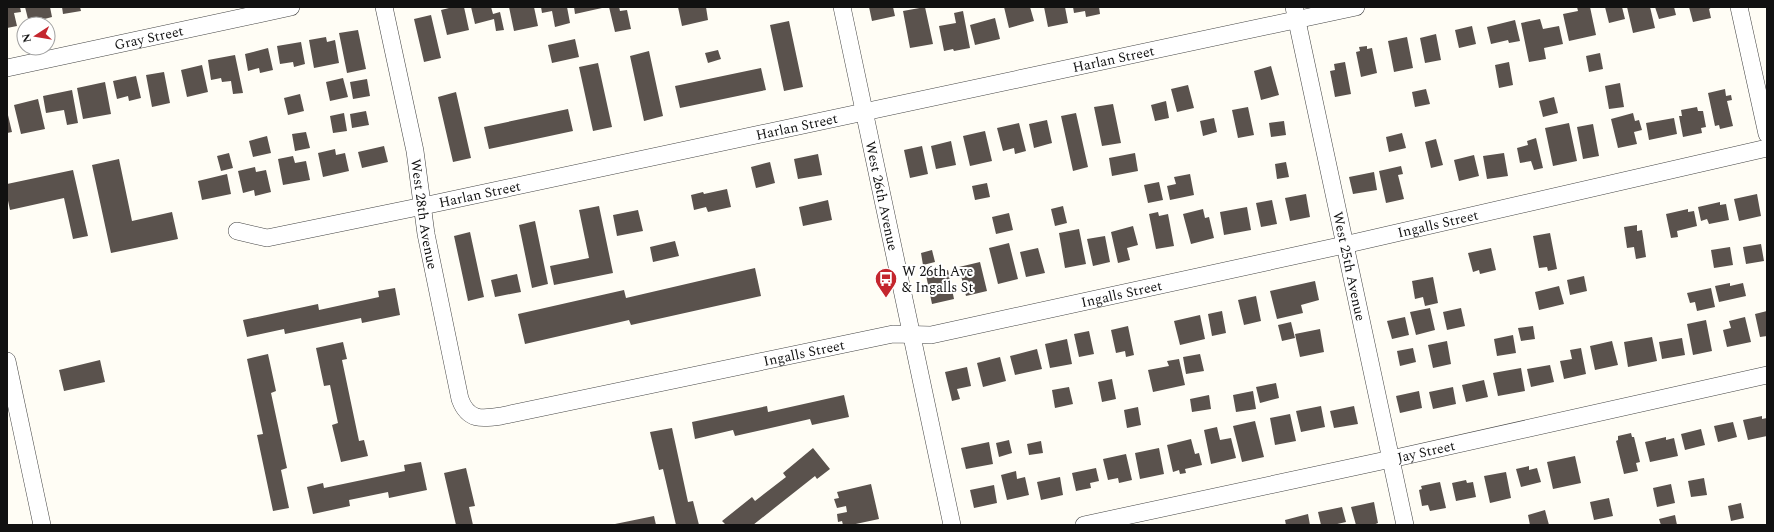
<svg xmlns="http://www.w3.org/2000/svg" width="1774" height="532" font-family="Spectral,serif">
	<style>
		.building { fill: #5a524d }
		.lines { fill: none; stroke-linecap: round; stroke-linejoin: round }
		.minor-casing { stroke: #444; stroke-width: 18 }
		.minor { stroke: #fff; stroke-width: 17 }
		.labels { text-anchor: middle; stroke-width: 4; stroke-linejoin: round; paint-order: stroke }
		.street-label { font-size: 14px; fill: #111; stroke: #fff }
		.poi-label { font-size: 14px; fill: #111; stroke: #fff; text-anchor: start }
	</style>
	<rect width="100%" height="100%" fill="#fffdf5"/>
	<!-- building -->
	<path class="building" d="M7 7H20L21 12 14 13 17 26 7 28Z
		M25 7H50L52 17 29 23Z
		M62 7H80L81 11 63 14Z
		M453 7H464L469 30 447 35 441 10Z
		M471 7H491L493 14 500 12 504 30 496 31 494 19 475 24Z
		M509 7H534L538 26 514 31Z
		M541 7H567L570 23 555 27 552 11 542 13Z
		M574 7H602V8L575 14Z
		M609 7H619L620 11 627 10 631 29 615 32Z
		M678 7H706L708 20 682 26Z
		M869 7H893L895 16 872 21Z
		M925 7 933 44 910 48 903 11Z
		M1004 7H1030L1034 21 1009 28Z
		M1044 7H1065L1068 23 1048 27Z
		M1073 7H1099L1100 14 1086 17 1085 11 1074 13Z
		M1577 7H1590L1596 35 1569 41 1563 14 1578 11Z
		M1605 7H1622L1625 19 1609 23Z
		M1627 7H1650L1655 28 1633 33Z
		M1655 7H1674L1676 15 1659 19Z
		M1689 7H1712L1709 9 1711 18 1693 22Z
		M963 11 970 48 954 51 953 49 944 51 939 26 956 23 954 13Z
		M431 15 441 58 424 62 414 19Z
		M995 18 1000 39 975 45 970 25Z
		M1540 19 1543 29 1559 26 1563 44 1544 48 1546 59 1529 62 1521 23Z
		M1515 20 1520 41 1509 43 1508 40 1491 44 1487 27Z
		M789 21 803 87 784 91 770 25Z
		M1472 26 1476 44 1459 48 1455 30Z
		M358 30 366 69 347 73 339 33Z
		M1436 34 1441 60 1425 63 1420 38Z
		M326 37 327 42 335 40 339 63 314 68 309 40Z
		M1407 37 1413 68 1394 72 1388 41Z
		M575 39 579 57 552 63 548 45Z
		M301 42 305 64 294 67 293 62 280 64 277 46Z
		M1367 46V49L1372 48 1377 73 1361 77 1356 52 1360 51 1359 47Z
		M268 48 273 70 260 73 259 68 248 71 245 54Z
		M718 50 721 59 708 63 705 53Z
		M649 51 663 116 644 121 630 56Z
		M1600 53 1603 69 1589 72 1586 56Z
		M235 55 243 93 233 94 231 81 222 82 221 78 211 80 208 60Z
		M1345 62 1351 94 1335 97 1330 71 1335 70 1334 64Z
		M1509 62 1513 85 1499 88 1495 65Z
		M598 63 612 127 593 131 579 67Z
		M202 65 208 92 187 97 181 70Z
		M1271 66 1279 95 1261 100 1254 71Z
		M761 68 766 90 680 108 675 86Z
		M164 72 170 103 152 107 146 75Z
		M136 76 141 98 129 101 128 96 117 99 113 81Z
		M343 78 348 97 330 101 326 82Z
		M367 79 370 96 353 99 350 82Z
		M105 82 111 114 83 119 77 88Z
		M1620 83 1624 107 1609 109 1605 86Z
		M1188 85 1194 108 1177 112 1171 89Z
		M1426 89 1430 104 1415 107 1412 92Z
		M1725 89 1726 96 1731 95 1732 100 1727 101 1733 126 1720 129 1719 125 1715 126 1708 93Z
		M72 90 78 123 67 125 64 110 46 113 43 96Z
		M456 92 471 158 453 162 438 97Z
		M300 94 304 111 288 115 284 98Z
		M1554 97 1558 113 1543 117 1539 101Z
		M38 99 45 129 21 134 14 105Z
		M1166 101 1169 118 1155 121 1151 105Z
		M1113 104 1121 143 1102 146 1094 107Z
		M1248 107 1254 135 1238 138 1232 110Z
		M1697 107 1698 111H1703L1706 127 1701 128 1702 133 1683 137 1679 116H1682L1681 110Z
		M568 109 573 131 489 149 484 127Z
		M7 111 12 132 7 133Z
		M366 111 369 125 352 128 350 114Z
		M344 113 347 131 333 133 330 116Z
		M1076 113 1088 167 1073 171 1061 116Z
		M1633 113 1635 121 1639 120 1642 130 1634 132 1637 144 1618 148 1611 119Z
		M1214 118 1217 132 1203 136 1200 121Z
		M1674 118 1677 134 1649 140 1646 123Z
		M1047 120 1052 143 1034 148 1029 124Z
		M1284 121 1286 135 1271 137 1269 123Z
		M1019 123 1026 151 1015 154 1014 148 1003 151 997 128Z
		M1569 123 1577 161 1553 166 1545 128Z
		M1593 124 1599 156 1583 159 1577 127Z
		M985 131 992 161 970 166 963 136Z
		M306 132 310 148 295 151 292 134Z
		M1402 133 1406 148 1389 152 1386 137Z
		M267 136 271 153 253 157 249 141Z
		M1536 138 1543 168 1534 170 1531 161 1520 163 1517 148 1528 145 1527 141Z
		M1436 139 1443 165 1431 168 1425 142Z
		M951 141 956 165 936 169 931 146Z
		M384 146 388 162 362 168 358 152Z
		M922 146 928 174 910 178 904 150Z
		M335 149 336 155 345 153 349 171 323 177 318 153Z
		M229 153 233 168 221 171 217 156Z
		M1135 153 1138 171 1112 176 1109 158Z
		M1504 153 1508 176 1487 179 1483 156Z
		M818 154 822 175 798 179 794 159Z
		M1474 155 1479 176 1459 181 1454 160Z
		M293 156 295 163 306 161 310 180 283 185 278 159Z
		M119 159 132 221 172 212 178 239 111 253 92 165Z
		M770 162 775 183 756 188 751 167Z
		M1286 162 1289 177 1277 179 1275 164Z
		M1401 166 1403 174 1398 175 1404 199 1386 203 1379 171Z
		M255 167 256 172 266 170 271 192 255 196 254 190 243 193 238 171Z
		M73 170 88 236 73 239 64 198 10 210 7 196V184Z
		M1374 172 1377 190 1353 194 1349 177Z
		M227 174 231 194 202 200 198 181Z
		M1190 174 1194 195 1170 200 1167 186 1176 184 1174 177Z
		M1159 182 1163 200 1148 203 1144 185Z
		M987 183 990 197 975 200 972 186Z
		M727 189 731 207 708 212 706 207 694 210 691 195 703 192 704 194Z
		M1306 194 1310 217 1290 221 1285 198Z
		M1757 194 1761 216 1739 221 1734 199Z
		M828 200 832 220 803 226 799 207Z
		M1272 200 1277 224 1261 227 1256 203Z
		M1720 202V205L1726 204 1729 220 1709 224 1707 219 1701 221 1698 207Z
		M599 206 613 273 554 285 550 266 589 258 579 210Z
		M1063 206 1067 223 1055 226 1051 209Z
		M1247 207 1251 230 1224 235 1220 212Z
		M1203 209 1205 218 1209 217 1214 238 1191 244 1183 214Z
		M1688 209V212L1694 211 1697 226 1677 231 1678 237 1671 238 1666 214Z
		M638 210 643 231 617 236 613 215Z
		M1158 212 1159 216 1168 214 1174 246 1156 249 1149 214Z
		M1009 213 1013 230 996 234 992 217Z
		M535 221 548 284 532 288 519 225Z
		M1637 225V231L1642 230 1646 257 1636 259 1634 247 1627 248 1624 227Z
		M1133 226 1138 245 1127 248 1130 260 1118 263 1111 232Z
		M1079 229 1086 264 1065 268 1059 233Z
		M470 232 484 297 468 301 454 236Z
		M1550 233 1557 269 1548 271 1547 267 1539 268 1533 236Z
		M1105 236 1110 262 1093 266 1087 239Z
		M675 241 679 256 653 262 650 247Z
		M1009 243 1018 279 998 284 989 248Z
		M1761 244 1764 261 1746 264 1743 247Z
		M1730 247 1733 265 1714 268 1711 250Z
		M1038 248 1045 273 1026 277 1020 252Z
		M1491 248 1496 270 1480 274 1479 270 1473 272 1468 253Z
		M932 250 935 262 923 265 921 253Z
		M980 262 987 291 966 296 959 267Z
		M755 268 761 296 631 325 629 320 525 344 518 314 624 290 626 298Z
		M948 270 954 299 932 304 926 275Z
		M517 274 521 292 495 297 491 280Z
		M1584 276 1587 291 1570 295 1567 280Z
		M1433 277 1438 303 1425 306 1423 297 1415 299 1412 281Z
		M1315 281 1319 300 1301 305 1303 313 1277 319 1270 291Z
		M1730 283V286L1743 283 1746 296 1719 302 1715 286Z
		M1559 286 1564 304 1539 310 1535 292Z
		M395 288 400 315 362 323 361 318 285 334 284 329 247 337 243 320 318 304 319 310 379 297 378 291Z
		M1711 288 1715 307 1697 311 1695 302 1690 303 1687 293Z
		M1256 296 1261 321 1244 325 1238 300Z
		M1430 308 1435 330 1416 335 1410 312Z
		M1461 308 1465 326 1447 330 1443 312Z
		M1222 311 1226 333 1212 336 1208 314Z
		M1767 311V336L1760 337 1755 314Z
		M1200 315 1205 339 1180 345 1174 321Z
		M1405 317 1409 335 1392 339 1387 321Z
		M1745 317 1751 342 1727 347 1723 330 1731 328 1729 321Z
		M1706 320 1712 351 1693 355 1687 324Z
		M1291 322 1295 338 1282 341 1278 325Z
		M1128 326 1134 355 1126 357 1125 351 1116 353 1111 330Z
		M1533 326 1535 339 1521 341 1518 328Z
		M1320 329 1324 352 1300 357 1295 334Z
		M1089 331 1094 354 1079 357 1074 334Z
		M1513 335 1516 353 1497 356 1494 339Z
		M1652 337 1657 361 1628 367 1624 342Z
		M1682 338 1685 355 1662 359 1659 342Z
		M1067 339 1072 364 1050 368 1045 344Z
		M1447 341 1451 364 1433 368 1428 345Z
		M1612 341 1618 365 1595 370 1590 346Z
		M343 342 347 359 342 360 359 441 364 440 368 456 341 462 332 425 338 423 330 385 324 386 316 348Z
		M1413 348 1416 362 1400 366 1397 351Z
		M1581 348 1586 374 1564 379 1560 361 1572 359 1570 350Z
		M1037 349 1042 369 1015 375 1010 356Z
		M268 354 276 391 271 393 287 468 281 470 289 508 273 511 257 435 263 434 247 359Z
		M1200 354 1204 371 1186 374 1183 357Z
		M1000 357 1006 381 983 387 977 363Z
		M1179 359 1185 385 1153 392 1148 370 1169 366 1167 361Z
		M100 360 105 382 64 391 59 370Z
		M1550 365 1554 382 1531 387 1527 369Z
		M967 367 971 386 957 389 960 399 952 401 945 372Z
		M1521 368 1525 391 1498 396 1493 373Z
		M1112 379 1116 399 1102 402 1098 382Z
		M1484 380 1488 397 1466 402 1462 385Z
		M1276 383 1279 398 1260 403 1256 387Z
		M1069 387 1073 404 1055 408 1052 390Z
		M1453 387 1456 404 1433 409 1429 392Z
		M1253 391 1256 409 1236 412 1233 395Z
		M1419 391 1422 408 1400 413 1396 396Z
		M844 395 849 417 812 425 810 419 735 436 733 430 695 439 692 422 767 406 768 412Z
		M1209 395 1211 409 1192 412 1190 399Z
		M1321 406 1325 427 1301 432 1296 411Z
		M1354 406 1358 424 1334 428 1330 411Z
		M1138 407 1141 425 1127 428 1124 410Z
		M1290 414 1296 441 1275 445 1270 418Z
		M1762 416V419L1767 418V436L1748 440 1743 420Z
		M1255 421 1264 457 1242 462 1233 426Z
		M1733 422 1737 437 1718 442 1714 426Z
		M1217 427 1220 440 1231 438 1236 458 1211 464 1204 430Z
		M672 428 688 502 693 501 699 525H676L663 469 659 470 650 432Z
		M1701 429 1705 445 1685 450 1681 434Z
		M1631 433 1632 437H1634L1640 462 1636 463 1638 471 1624 474 1616 441 1618 440V436Z
		M1666 437V440L1674 438 1678 456 1650 462 1645 442Z
		M1191 439 1195 454 1199 453 1202 465 1185 469 1186 473 1180 474 1179 470 1173 472 1167 445Z
		M1009 440 1012 453 999 457 996 443Z
		M1041 441 1043 453 1029 455 1027 444Z
		M989 442 993 464 966 469 961 448Z
		M813 448 830 469 817 479 815 476 753 525H726L722 521 752 497 755 501 786 477 783 473Z
		M1159 448 1164 474 1140 479 1135 453Z
		M1126 454 1132 480 1119 483 1118 478 1108 480 1103 459Z
		M1575 456 1581 483 1553 489 1547 462Z
		M421 462 427 490 389 498 388 492 349 500 350 506 313 514 307 487 323 483 324 488 405 471 404 465Z
		M1529 466V470L1537 468 1541 482 1521 487 1516 469Z
		M466 468 475 506 469 507 473 525H456L444 473Z
		M1096 468 1099 481 1090 483 1091 488 1076 491 1072 473Z
		M1016 471 1017 479 1025 477 1029 495 1007 500 1001 475Z
		M1506 472 1511 498 1490 503 1484 476Z
		M1060 477 1063 495 1041 500 1037 482Z
		M1704 478 1707 495 1691 497 1688 481Z
		M1466 480 1467 483 1473 482 1476 497 1456 501 1452 483Z
		M1440 482 1446 508 1430 511 1428 505 1422 506 1419 490 1422 489 1421 486Z
		M871 484 879 519 851 525H843L842 521 838 522 837 514 847 512 846 506 837 508 834 499 839 498 837 492Z
		M1671 484 1675 503 1657 507 1653 488Z
		M994 485 997 503 974 508 970 490Z
		M1609 498 1613 516 1594 520 1590 502Z
		M1374 502 1378 523 1373 525H1356L1351 507Z
		M1741 503 1744 518 1731 521 1728 506Z
		M1342 507 1346 522 1333 525H1321L1318 512Z
		M1545 510 1549 525H1530L1528 515Z
		M1308 514 1310 525H1286L1285 520Z
		M1675 515 1677 525H1661L1659 519Z
		M654 516 656 525H615V524Z"/>
	<g class="lines">
		<!-- minor casing -->
		<g class="minor-casing">
			<g id="minor">
				<path id="s1" d="M384 7 415 151 426 234 460 399C468 421 482 419 501 416L893 334 931 335 1344 245 1767 148"/>
				<path id="s2" d="M842 7 952 525"/>
				<path id="s3" d="M1294 7 1405 525"/>
				<path d="M1739 7 1767 134"/>
				<path id="s4" d="M7 68 291 7"/>
				<path id="s5" d="M237 231 267 238 423 206 1356 7"/>
				<path d="M7 361 42 525"/>
				<path id="s6" d="M1084 525 1391 459 1767 375"/>
			</g>
		</g>
		<!-- minor -->
		<use href="#minor" class="minor"/>
	</g>
	<!-- icons -->
	<defs>
		<g id="bus-pin" transform="scale(1.15)"><path d="M0 17L-7.5 6A9.5 9.5 0 1 1 7.5 6Z" fill="#c4262e" stroke="#fff"/><path d="M-5-6H5V4H4V6H2V4H-2V6H-4V4H-5ZM-3.5-4V0h7V-4ZM-3.5 1.2v1.5H-2V1.2ZM2 1.2v1.5H3.5V1.2Z" fill="#fff"/></g>
	</defs>
	<g fill-rule="evenodd">
		<use href="#bus-pin" x="886" y="279"/>
	</g>
	<g class="labels">
		<!-- street labels -->
		<g class="street-label">
			<text dy="5" stroke="none"><textPath href="#s4" startOffset="145">Gray Street</textPath></text>
			<text dy="5" stroke="none"><textPath href="#s5" startOffset="896">Harlan Street</textPath></text>
			<text dy="5" stroke="none"><textPath href="#s5" startOffset="572">Harlan Street</textPath></text>
			<text dy="5" stroke="none"><textPath href="#s5" startOffset="248">Harlan Street</textPath></text>
			<text dy="5" stroke="none"><textPath href="#s2" startOffset="193">West 26th Avenue</textPath></text>
			<text dy="5" stroke="none"><textPath href="#s1" startOffset="211">West 28th Avenue</textPath></text>
			<text dy="5" stroke="none"><textPath href="#s1" startOffset="1407">Ingalls Street</textPath></text>
			<text dy="5" stroke="none"><textPath href="#s3" startOffset="265">West 25th Avenue</textPath></text>
			<text dy="5" stroke="none"><textPath href="#s1" startOffset="1083">Ingalls Street</textPath></text>
			<text dy="5" stroke="none"><textPath href="#s1" startOffset="759">Ingalls Street</textPath></text>
			<text dy="5" stroke="none"><textPath href="#s6" startOffset="350">Jay Street</textPath></text>
		</g>
		<!-- poi labels -->
		<g class="poi-label">
			<text x="902" y="276">W 26th Ave<tspan x="902" dy="16">&amp; Ingalls St</tspan></text>
		</g>
	</g>
	<!-- border -->
	<rect width="1774" height="532" fill="none" stroke="#111111" stroke-width="16"/>
	<!-- north arrow -->
	<g transform="translate(36 36) rotate(258)"><circle r="19" fill="#ffffff" stroke="#a0a0a0"/>
	<path d="M0-3L7 15L0 10L-7 15Z" fill="#c4262e"/>
	<text y="-6" font-size="11" font-weight="bold" text-anchor="middle" fill="#111111">N</text>
	</g>
</svg>
